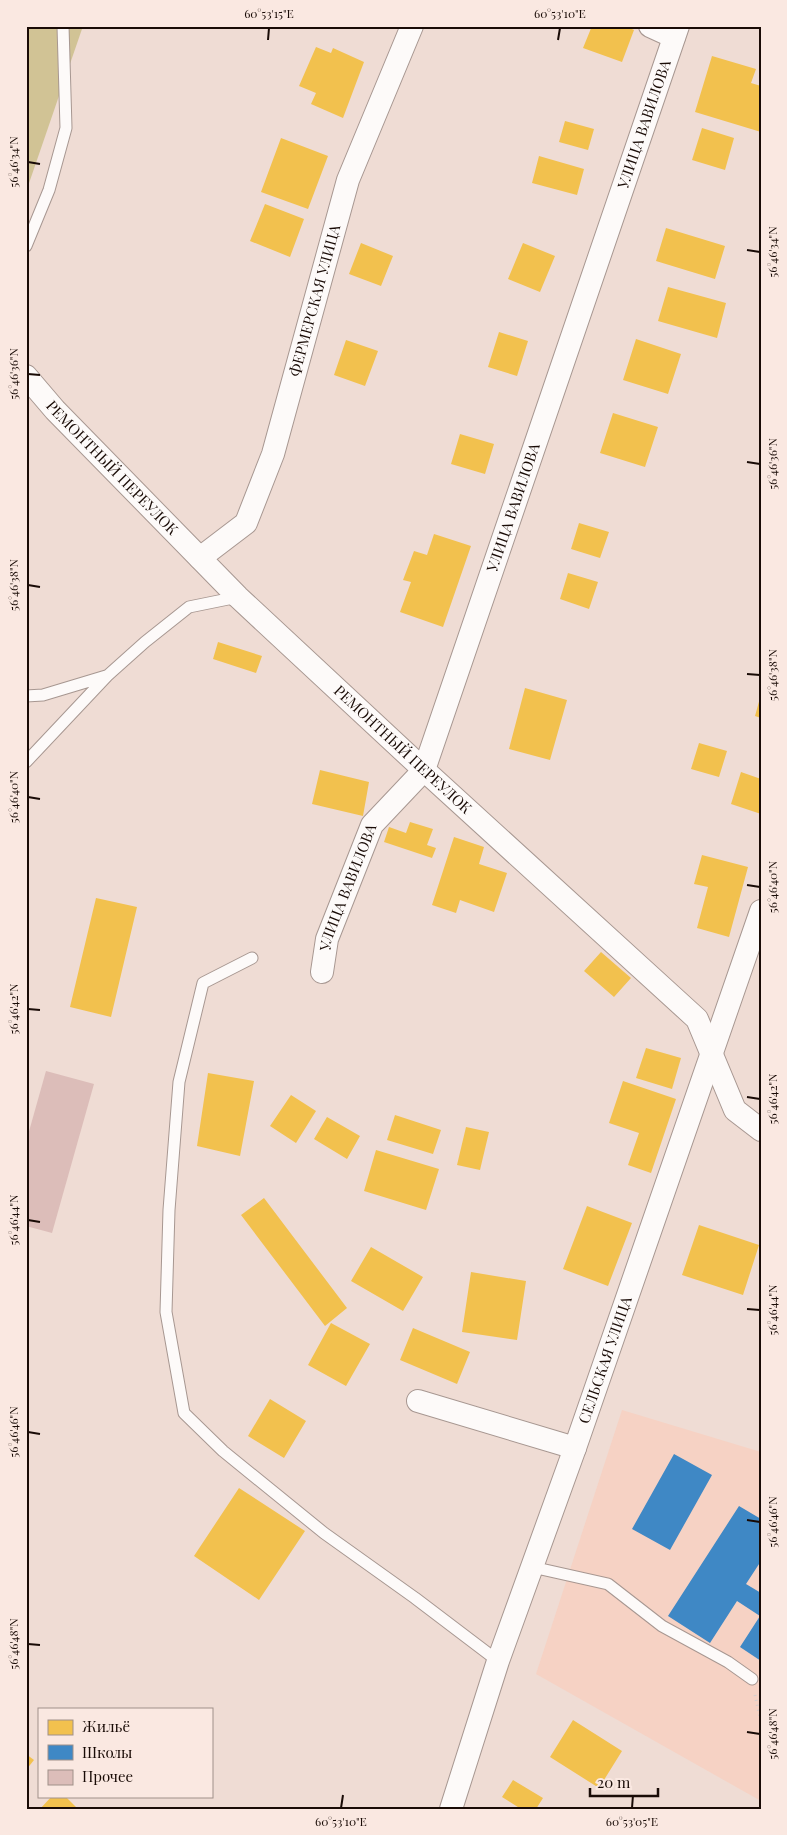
<svg xmlns="http://www.w3.org/2000/svg" width="787" height="1835" font-family="'Playfair Display',serif">
	<style>
		.built { fill: #f6d2c4 }
		.green { fill: #d1c395 }
		.homes { fill: #f2c14e }
		.schools { fill: #3f88c5 }
		.building { fill: #dcbdb9 }
		.lines { fill: none; stroke-linecap: round; stroke-linejoin: round }
		.service-casing { stroke: #a79791; stroke-width: 13 }
		.minor-casing { stroke: #a79791; stroke-width: 24 }
		.path { stroke: #d5cfcd; stroke-width: 3; stroke-dasharray: 1 4; stroke-linecap: butt }
		.service { stroke: #fdfaf9; stroke-width: 11 }
		.minor { stroke: #fdfaf9; stroke-width: 22 }
		.ticks { fill: none; stroke: #190b06; stroke-width: 2 }
		.labels { text-anchor: middle; stroke-width: 5; stroke-linejoin: round; paint-order: stroke }
		.street-label { font-size: 15px; fill: #190b06; stroke: #fae8e1 }
		.neatline { fill: none; stroke: #190b06; stroke-width: 2 }
		.ticks-label { font-size: 12px; text-anchor: middle; fill: #190b06 }
	</style>
	<rect width="100%" height="100%" fill="#efdcd4"/>
	<!-- built -->
	<path class="built" d="M622 1410 761 1452V1801L536 1674Z"/>
	<!-- green -->
	<path class="green" d="M26 26H83L26 192Z"/>
	<!-- homes -->
	<path class="homes" d="M592 26H625L634 30 622 62 583 48Z
		M316 47 331 53 333 48 364 62 343 118 311 104 316 93 299 86Z
		M712 56 756 69 751 83 761 86V132L695 112Z
		M565 121 594 129 588 150 559 142Z
		M702 128 734 138 725 170 692 160Z
		M281 138 328 156 308 209 261 192Z
		M539 156 584 169 577 195 532 183Z
		M265 204 304 219 290 257 250 241Z
		M666 228 725 246 715 279 656 261Z
		M361 243 393 256 381 286 349 274Z
		M523 243 555 256 540 292 508 279Z
		M668 287 726 303 717 338 658 321Z
		M499 332 528 341 517 376 488 367Z
		M636 339 681 354 668 394 623 380Z
		M346 340 378 351 365 386 334 375Z
		M613 413 658 427 645 467 600 453Z
		M460 434 494 444 485 474 451 464Z
		M579 523 609 532 600 558 571 549Z
		M434 534 471 546 443 627 400 612 411 582 403 580 414 551 427 555Z
		M568 573 598 582 589 609 560 599Z
		M218 642 262 656 256 673 213 659Z
		M525 688 567 700 550 760 509 749Z
		M760 698H761V718L755 716Z
		M699 743 727 751 719 777 691 769Z
		M320 770 369 782 363 816 312 804Z
		M741 772 761 779V814L731 804Z
		M410 822 433 829 427 845 436 848 432 858 384 842 389 827 406 833Z
		M454 837 484 847 479 864 507 873 494 912 460 900 456 913 432 905Z
		M702 855 748 867 729 937 697 928 708 887 694 884Z
		M96 898 137 907 111 1017 70 1007Z
		M601 952 631 978 614 997 584 971Z
		M646 1048 681 1058 672 1089 636 1078Z
		M208 1073 254 1081 240 1156 197 1146Z
		M623 1081 676 1099 651 1173 628 1165 639 1133 609 1123Z
		M291 1095 316 1111 296 1143 270 1126Z
		M395 1115 441 1130 433 1154 387 1140Z
		M327 1117 360 1136 347 1159 314 1139Z
		M466 1127 489 1132 480 1170 457 1165Z
		M376 1150 439 1169 426 1210 364 1191Z
		M264 1198 347 1308 325 1326 241 1215Z
		M587 1206 632 1223 608 1286 563 1269Z
		M699 1225 759 1245 743 1295 682 1275Z
		M371 1247 423 1277 403 1311 351 1281Z
		M471 1272 526 1281 517 1340 462 1332Z
		M331 1323 370 1344 346 1386 308 1365Z
		M413 1328 470 1352 457 1384 400 1360Z
		M270 1399 306 1421 284 1458 248 1436Z
		M239 1488 305 1531 259 1600 194 1556Z
		M573 1720 622 1751 599 1788 550 1757Z
		M26 1754 34 1760 26 1770Z
		M513 1780 543 1798 536 1809H521L502 1797Z
		M52 1796H65L78 1809H40Z"/>
	<!-- schools -->
	<path class="schools" d="M674 1454 712 1475 670 1550 632 1529Z
		M739 1506 761 1519V1561L746 1584 761 1593V1661L740 1647 760 1616 737 1601 710 1643 668 1616Z"/>
	<!-- building -->
	<path class="building" d="M46 1071 94 1084 52 1233 26 1226V1142Z"/>
	<g class="lines">
		<!-- service casing -->
		<g class="service-casing">
			<path id="service" d="M26 246 49 190 66 128 63 26
				M26 696 43 695 106 676
				M26 762 107 676 145 642 189 607 238 597
				M252 958 203 983 179 1082 169 1210 166 1312 184 1413 223 1451 324 1533 415 1598 498 1661
				M532 1567 608 1584 662 1626 728 1662 752 1679"/>
		</g>
		<!-- minor casing -->
		<g class="minor-casing">
			<g id="minor">
				<path d="M650 26 674 37"/>
				<path id="s1" d="M26 376 55 410 238 597 424 770 697 1019 735 1110 761 1130"/>
				<path id="s2" d="M200 558 246 523 273 454 348 180 412 26"/>
				<path id="s3" d="M322 972 327 939 372 825 424 770 678 26"/>
				<path d="M418 1401 575 1448"/>
				<path id="s4" d="M451 1809 498 1661 575 1448 761 911"/>
			</g>
		</g>
		<!-- path -->
		<path class="path" d="M755 1695 761 1722"/>
		<!-- service -->
		<use href="#service" class="service"/>
		<!-- minor -->
		<use href="#minor" class="minor"/>
	</g>
	<!-- ticks -->
	<path class="ticks" d="M268 40 269 28M558 40 560 28M28 162 40 164M747 250 760 252M28 374 40 375M747 462 760 464M28 585 40 587M747 674 760 675M28 797 40 799M747 885 760 887M28 1009 40 1010M747 1097 760 1099M28 1220 40 1222M747 1309 760 1310M28 1432 40 1434M747 1520 760 1522M28 1644 40 1645M747 1732 760 1734M341 1808 343 1795M632 1808 633 1795"/>
	<g class="labels">
		<!-- street labels -->
		<g class="street-label">
			<text dy="5" stroke="none"><textPath href="#s3" startOffset="914">УЛИЦА ВАВИЛОВА</textPath></text>
			<text dy="5" stroke="none"><textPath href="#s2" startOffset="291">ФЕРМЕРСКАЯ УЛИЦА</textPath></text>
			<text dy="5" stroke="none"><textPath href="#s1" startOffset="126">РЕМОНТНЫЙ ПЕРЕУЛОК</textPath></text>
			<text dy="5" stroke="none"><textPath href="#s3" startOffset="509">УЛИЦА ВАВИЛОВА</textPath></text>
			<text dy="5" stroke="none"><textPath href="#s1" startOffset="531">РЕМОНТНЫЙ ПЕРЕУЛОК</textPath></text>
			<text dy="5" stroke="none"><textPath href="#s3" startOffset="89">УЛИЦА ВАВИЛОВА</textPath></text>
			<text dy="5" stroke="none"><textPath href="#s4" startOffset="475">СЕЛЬСКАЯ УЛИЦА</textPath></text>
		</g>
	</g>
	<!-- border -->
	<rect width="787" height="1835" fill="none" stroke="#fae8e1" stroke-width="55"/>
	<!-- legend -->
	<rect x="38" y="1708" width="175" height="90" fill="#fae8e1" stroke="#a09089"/>
	<rect x="48" y="1720" width="25" height="15" fill="#f2c14e" stroke="#a09089"/>
	<text x="82" y="1732" font-size="15" fill="#190b06">Жильё</text>
	<rect x="48" y="1745" width="25" height="15" fill="#3f88c5" stroke="#a09089"/>
	<text x="82" y="1758" font-size="15" fill="#190b06">Школы</text>
	<rect x="48" y="1770" width="25" height="15" fill="#dcbdb9" stroke="#a09089"/>
	<text x="82" y="1782" font-size="15" fill="#190b06">Прочее</text>
	<!-- scale -->
	<path d="M590 1788v8h68v-8" fill="none" stroke="#190b06" stroke-width="2.5"/>
	<text x="597" y="1788" font-size="15" fill="#190b06" stroke="#fae8e1" stroke-width="4" paint-order="stroke">20 m</text>
	<rect x="28" y="28" width="732" height="1780" class="neatline"/>
	<g class="ticks-label">
		<text x="269" y="18">60°53'15"E</text>
		<text x="560" y="18">60°53'10"E</text>
		<text transform="translate(14 162) rotate(-90)" y="4">56°46'34"N</text>
		<text transform="translate(773 252) rotate(-90)" y="4">56°46'34"N</text>
		<text transform="translate(14 374) rotate(-90)" y="4">56°46'36"N</text>
		<text transform="translate(773 464) rotate(-90)" y="4">56°46'36"N</text>
		<text transform="translate(14 585) rotate(-90)" y="4">56°46'38"N</text>
		<text transform="translate(773 675) rotate(-90)" y="4">56°46'38"N</text>
		<text transform="translate(14 797) rotate(-90)" y="4">56°46'40"N</text>
		<text transform="translate(773 887) rotate(-90)" y="4">56°46'40"N</text>
		<text transform="translate(14 1009) rotate(-90)" y="4">56°46'42"N</text>
		<text transform="translate(773 1099) rotate(-90)" y="4">56°46'42"N</text>
		<text transform="translate(14 1220) rotate(-90)" y="4">56°46'44"N</text>
		<text transform="translate(773 1310) rotate(-90)" y="4">56°46'44"N</text>
		<text transform="translate(14 1432) rotate(-90)" y="4">56°46'46"N</text>
		<text transform="translate(773 1522) rotate(-90)" y="4">56°46'46"N</text>
		<text transform="translate(14 1644) rotate(-90)" y="4">56°46'48"N</text>
		<text transform="translate(773 1734) rotate(-90)" y="4">56°46'48"N</text>
		<text x="341" y="1826">60°53'10"E</text>
		<text x="632" y="1826">60°53'05"E</text>
	</g>
</svg>
